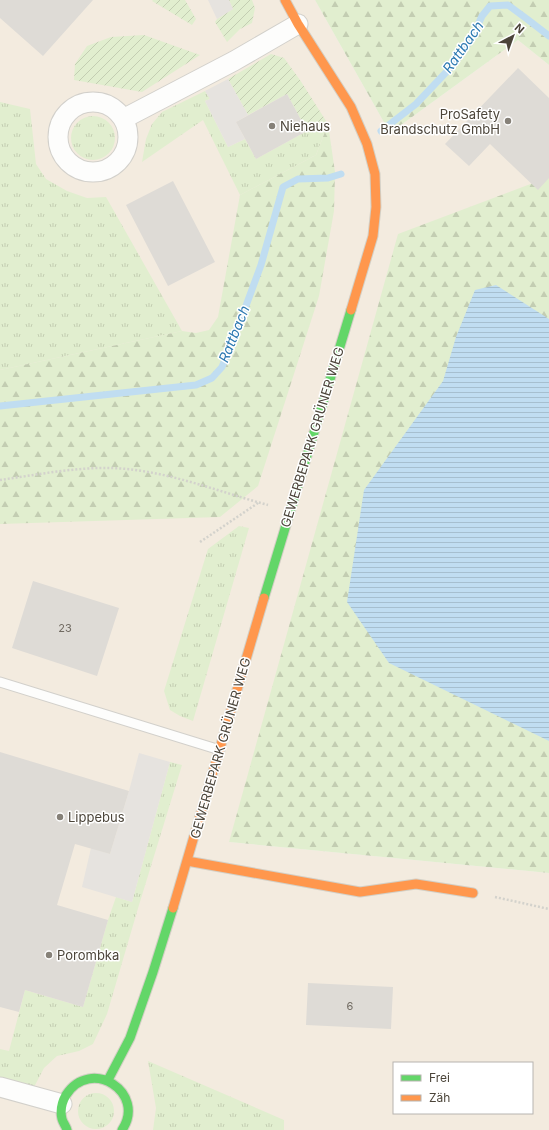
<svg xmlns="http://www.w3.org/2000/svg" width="549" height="1130" font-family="Inter,sans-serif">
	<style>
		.commercial { fill: #f3ebdf; fill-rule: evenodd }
		.grass { fill: url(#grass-tufts) }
		.forest { fill: url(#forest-firs) }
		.garden { fill: url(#garden-furrows) }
		.parking { fill: #e6e3df }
		.water { fill: url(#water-rules) }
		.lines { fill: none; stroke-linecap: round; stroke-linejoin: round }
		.stream { stroke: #c0ddf1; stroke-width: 7 }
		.building { fill: #dedbd6 }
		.lane-casing { stroke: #d2d0cb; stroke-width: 11 }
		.street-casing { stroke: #d2d0cb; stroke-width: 21 }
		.fast-casing { stroke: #d3cfc5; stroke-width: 11 }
		.slow-casing { stroke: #d3cfc5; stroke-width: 11 }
		.path { stroke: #d3d2cc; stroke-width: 2.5; stroke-dasharray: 2 2; stroke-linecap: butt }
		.lane { stroke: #fdfdfc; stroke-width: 9 }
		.street { stroke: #fdfdfc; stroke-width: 19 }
		.fast { stroke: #63d668; stroke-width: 9 }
		.slow { stroke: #ff974d; stroke-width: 9 }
		.poi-dot { fill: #868178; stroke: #fff; stroke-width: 1.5 }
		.labels { text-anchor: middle; stroke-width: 3; stroke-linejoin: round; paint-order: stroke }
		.number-label { font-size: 11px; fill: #706a61 }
		.poi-label { font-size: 13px; fill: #4b4439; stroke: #fff; text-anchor: start }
		.street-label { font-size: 13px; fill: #4b4439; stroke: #fff }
		.water-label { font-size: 14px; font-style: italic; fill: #2e7ab2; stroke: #fff }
	</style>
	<defs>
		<pattern id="grass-tufts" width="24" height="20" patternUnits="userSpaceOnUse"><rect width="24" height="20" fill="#e1eecf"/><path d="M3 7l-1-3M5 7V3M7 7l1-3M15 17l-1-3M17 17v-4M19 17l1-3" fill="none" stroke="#c3cdb2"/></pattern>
		<pattern id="forest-firs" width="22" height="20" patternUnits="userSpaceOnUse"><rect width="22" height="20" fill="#e1eecf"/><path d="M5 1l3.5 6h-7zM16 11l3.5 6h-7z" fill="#c3cdb2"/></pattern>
		<pattern id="garden-furrows" width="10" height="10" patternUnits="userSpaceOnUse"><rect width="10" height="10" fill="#e1eecf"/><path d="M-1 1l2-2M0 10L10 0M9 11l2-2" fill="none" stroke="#c3cdb2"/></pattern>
		<pattern id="water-rules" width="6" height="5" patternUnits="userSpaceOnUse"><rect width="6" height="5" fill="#c0ddf1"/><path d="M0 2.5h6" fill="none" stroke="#a6bfcf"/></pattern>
	</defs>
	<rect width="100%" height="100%" fill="#f4f2ee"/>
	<!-- commercial -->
	<path class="commercial" d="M0 0H315L390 133 518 40 549 65V177L229 842 549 873V1130H0ZM394 1063H532V1113H394Z"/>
	<!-- grass -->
	<path class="grass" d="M205 91 210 99 205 101 228 147 245 139 256 159 307 131 328 124 316 155 240 195 203 120 142 162 146 139 152 124 162 112Z
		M0 102 30 109 36 164 46 179 67 191 87 198 106 197 182 331 0 370Z
		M71 138a22 22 0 1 1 44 0a22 22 0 1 1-44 0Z
		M239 526 249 528 193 721 180 716 170 710 164 691 208 549Z
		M170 762 182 765 139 905 107 1014 93 1044 79 1051 57 1056 44 1068 33 1089 0 1078V1049L9 1051 25 990 83 1007 108 920 116 897 132 902Z
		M148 1061 284 1120V1130H153L156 1108Z
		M78 1111a18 18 0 1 1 36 0a18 18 0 1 1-36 0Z"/>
	<!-- forest -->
	<path class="forest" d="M315 0H549V65L518 40 390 133Z
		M328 124 335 172 334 211 319 296 258 486 220 517 0 524V370L182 331 196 333 209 330 218 317 240 195 316 155Z
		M549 177V873L229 842 398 234Z"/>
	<!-- garden -->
	<path class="garden" d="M153 0H185L196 19 192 25 152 1Z
		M229 0H252L255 8 252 23 240 29 227 42 215 22 217 19 233 9Z
		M144 35 200 55 142 92 74 80 75 64 87 46 111 37Z
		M271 54 284 58 300 80 328 124 307 131 287 94 248 115 228 79Z"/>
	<!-- parking -->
	<path class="parking" d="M208 0H229L233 9 217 19Z
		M228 79 248 115 236 122 245 139 228 147 205 101 210 99 205 91Z
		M139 753 170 762 132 902 82 887 91 848 110 854 129 791Z"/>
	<!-- water -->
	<path class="water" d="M496 285 549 319V741L389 663 347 602 364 490 443 381 456 337 475 290Z"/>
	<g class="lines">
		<!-- stream -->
		<path class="stream" d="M381 131 416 104 453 65 472 38 482 16 490 6 508 5 527 19 549 36
			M0 406 196 385 212 378 222 367 240 322 261 265 283 187 298 179 328 178 341 174"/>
	</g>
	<!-- building -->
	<path class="building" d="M0 0H93L43 56 0 18Z
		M518 68 549 98V178L538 190 490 144 469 166 445 144Z
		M287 94 307 131 256 159 236 122Z
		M173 181 215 262 168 286 126 205Z
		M33 581 119 608 97 676 12 648Z
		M0 752 129 791 110 854 75 844 57 905 108 920 83 1007 25 990 19 1012 0 1007Z
		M308 983 393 987 391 1029 306 1025Z"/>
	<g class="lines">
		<!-- lane casing -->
		<g class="lane-casing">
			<path id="lane" d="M0 682 220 750"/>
		</g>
		<!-- street casing -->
		<g class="street-casing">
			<path id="street" d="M58 137a35 35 0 1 1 70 0a35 35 0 1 1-70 0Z
				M123 119 234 61 298 24
				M0 1087 62 1104"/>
		</g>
		<!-- fast casing -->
		<g class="fast-casing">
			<path id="fast" d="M264 598 351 310
				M108 1080 130 1038 153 972 173 908
				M67 1130C66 1126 63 1123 62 1119 60 1111 62 1102 66 1095 91 1056 147 1093 122 1130"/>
		</g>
		<!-- slow casing -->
		<g class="slow-casing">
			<path id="slow" d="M285 0 298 24 351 107 367 144 375 174 376 207 373 236 351 310
				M187 861 360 892 416 884 473 893
				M173 908 264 598"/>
		</g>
		<!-- path -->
		<path class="path" d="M0 480C35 475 76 467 112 468 166 470 216 491 268 505
			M200 542 258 503
			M495 897 549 909"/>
		<!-- lane -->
		<use href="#lane" class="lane"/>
		<!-- street -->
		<use href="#street" class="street"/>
		<!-- fast -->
		<use href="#fast" class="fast"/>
		<!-- slow -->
		<use href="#slow" class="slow"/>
	</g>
	<!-- markers -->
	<g class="poi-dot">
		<circle cx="508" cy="121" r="4"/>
		<circle cx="272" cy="126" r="4"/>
		<circle cx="60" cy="817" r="4"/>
		<circle cx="49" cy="955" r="4"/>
	</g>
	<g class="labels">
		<!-- number labels -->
		<g class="number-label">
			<text x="65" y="632">23</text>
			<text x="350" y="1010">6</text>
		</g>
		<!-- poi labels -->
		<g class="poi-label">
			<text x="500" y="119" text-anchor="end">ProSafety<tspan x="500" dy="15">Brandschutz GmbH</tspan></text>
			<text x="280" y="131">Niehaus</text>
			<text x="68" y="822">Lippebus</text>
			<text x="57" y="960">Porombka</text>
		</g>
		<!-- street labels -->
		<g class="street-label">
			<text transform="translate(312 437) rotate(-73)" y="5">GEWERBEPARK GRÜNER WEG</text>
			<text transform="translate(220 748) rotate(-74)" y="5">GEWERBEPARK GRÜNER WEG</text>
		</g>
		<!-- water labels -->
		<g class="water-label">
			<text transform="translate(463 47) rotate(-55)" y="5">Rattbach</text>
			<text transform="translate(234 334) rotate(-68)" y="5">Rattbach</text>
		</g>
	</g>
	<!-- legend -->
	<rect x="393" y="1062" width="140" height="52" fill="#ffffff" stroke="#b7b4b0"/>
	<rect x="401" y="1075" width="20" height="6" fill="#63d668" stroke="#b7b4b0"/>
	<text x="429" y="1082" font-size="12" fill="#4b4439">Frei</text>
	<rect x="401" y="1095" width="20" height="6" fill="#ff974d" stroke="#b7b4b0"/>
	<text x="429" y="1102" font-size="12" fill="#4b4439">Zäh</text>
	<!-- north arrow -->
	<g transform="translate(513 36) rotate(41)" stroke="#ffffff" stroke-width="3" paint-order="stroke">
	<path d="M0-3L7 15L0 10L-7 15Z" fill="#4b4439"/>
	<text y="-6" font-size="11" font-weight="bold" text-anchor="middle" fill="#4b4439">N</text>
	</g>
</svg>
